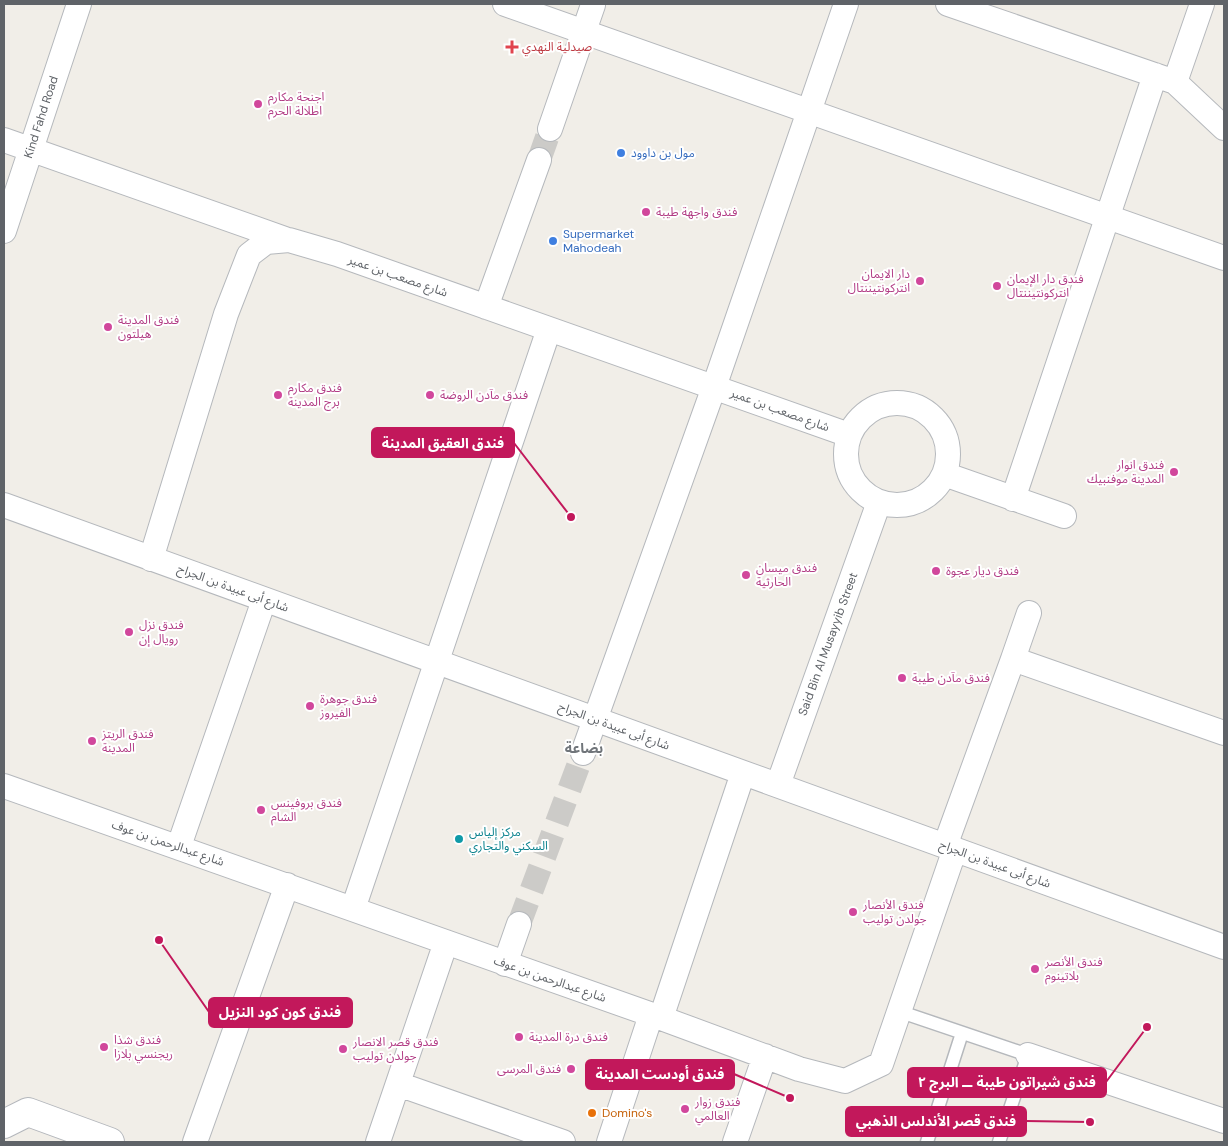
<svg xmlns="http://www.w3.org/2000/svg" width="1228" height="1146" font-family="'DM Sans','Noto Sans Arabic',sans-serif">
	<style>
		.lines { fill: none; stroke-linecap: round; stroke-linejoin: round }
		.street-tunnel { stroke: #cccbc8; stroke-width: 24; stroke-dasharray: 24 12; stroke-linecap: butt }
		.lane-casing { stroke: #b5b8bc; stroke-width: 15 }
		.street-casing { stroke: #b5b8bc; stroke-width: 26 }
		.secondary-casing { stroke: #b4b7bc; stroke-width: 30 }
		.lane { stroke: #fff; stroke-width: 12 }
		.street { stroke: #fff; stroke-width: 24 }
		.secondary { stroke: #fff; stroke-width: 28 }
		.health-dot { fill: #e0444e; stroke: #fff; stroke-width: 2 }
		.hotel-dot { fill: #d1479c; stroke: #fff; stroke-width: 2 }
		.shop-dot { fill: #3f7fe0; stroke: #fff; stroke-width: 2 }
		.culture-dot { fill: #0f9aa8; stroke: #fff; stroke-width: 2 }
		.food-dot { fill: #e8710a; stroke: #fff; stroke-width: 2 }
		.labels { text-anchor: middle; stroke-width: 4; stroke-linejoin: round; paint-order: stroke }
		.health-label { font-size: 12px; fill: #be3a42; stroke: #fff; text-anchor: start }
		.hotel-label { font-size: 12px; fill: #b23c85; stroke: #fff; text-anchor: start }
		.street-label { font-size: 12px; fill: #5f6368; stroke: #fff }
		.shop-label { font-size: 12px; fill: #366cbe; stroke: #fff; text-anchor: start }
		.culture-label { font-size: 12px; fill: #0d838f; stroke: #fff; text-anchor: start }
		.food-label { font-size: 12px; fill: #c56008; stroke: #fff; text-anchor: start }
		.neighbourhood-label { font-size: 14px; font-weight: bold; fill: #70757a; stroke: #fff }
		.leader { fill: none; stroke: #c2185b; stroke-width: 2 }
		.callout-dot { fill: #c2185b; stroke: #fff; stroke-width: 2 }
		.callout { fill: #c2185b; stroke: #c2185b; stroke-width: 2 }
		.callout-label { font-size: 14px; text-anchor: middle; font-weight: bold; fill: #fff }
	</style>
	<rect width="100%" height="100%" fill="#f1eee8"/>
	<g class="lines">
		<!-- street-tunnel -->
		<path class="street-tunnel" d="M539 160 550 129
			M519 924 583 753"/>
		<!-- lane casing -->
		<g class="lane-casing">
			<path id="lane" d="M898 1011 1028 1055 999 1142
				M927 1142 962 1033"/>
		</g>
		<!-- street casing -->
		<g class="street-casing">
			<path id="street" d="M505 4 1224 258
				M948 4 1175 82 1202 4
				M1175 82 1224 128
				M550 129 593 5
				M4 140 285 239
				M4 231 79 4
				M486 307 539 160
				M846 454a51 51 0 1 1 102 0a51 51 0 1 1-102 0Z
				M944 474 1064 516
				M1013 499 1155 75
				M4 505 1224 947
				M151 559 226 314 249 255 266 242 289 240 337 254 849 435
				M1029 613 1013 659 1224 733
				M583 753 714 387 846 4
				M778 785 879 502
				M4 786 661 1018 799 1069 845 1081 881 1064 955 849
				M179 846 264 600
				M945 846 1013 659
				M353 909 549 329
				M505 964 519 924
				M661 1018 743 773
				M1028 1055 1224 1121
				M398 1084 563 1142
				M195 1142 287 885
				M378 1142 446 942
				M609 1142 651 1015
				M735 1142 765 1056"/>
		</g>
		<!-- secondary casing -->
		<g class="secondary-casing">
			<path id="secondary" d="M4 1124 28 1112 110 1142"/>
		</g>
		<!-- lane -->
		<use href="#lane" class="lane"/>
		<!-- street -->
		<use href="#street" class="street"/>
		<!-- secondary -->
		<use href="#secondary" class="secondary"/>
	</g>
	<!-- markers -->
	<path class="health-dot" d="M509.5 39.5h5v5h5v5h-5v5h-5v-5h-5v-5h5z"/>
	<g class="hotel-dot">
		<circle cx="258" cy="104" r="5"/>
		<circle cx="646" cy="212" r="5"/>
		<circle cx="920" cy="281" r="5"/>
		<circle cx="997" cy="286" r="5"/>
		<circle cx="108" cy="327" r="5"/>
		<circle cx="278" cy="395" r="5"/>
		<circle cx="430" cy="395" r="5"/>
		<circle cx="1174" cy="472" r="5"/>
		<circle cx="936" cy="571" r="5"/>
		<circle cx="746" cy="575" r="5"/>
		<circle cx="129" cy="632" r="5"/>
		<circle cx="902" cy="678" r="5"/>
		<circle cx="310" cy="706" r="5"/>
		<circle cx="92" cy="741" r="5"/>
		<circle cx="261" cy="810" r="5"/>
		<circle cx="853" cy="912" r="5"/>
		<circle cx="1035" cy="969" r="5"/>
		<circle cx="519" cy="1037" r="5"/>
		<circle cx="104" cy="1047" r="5"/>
		<circle cx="343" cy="1049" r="5"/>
		<circle cx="571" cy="1069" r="5"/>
		<circle cx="685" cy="1109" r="5"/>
	</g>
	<g class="shop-dot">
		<circle cx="621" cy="153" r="5"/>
		<circle cx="553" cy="241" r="5"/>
	</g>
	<circle class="culture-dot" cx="459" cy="839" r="5"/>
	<circle class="food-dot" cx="592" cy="1113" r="5"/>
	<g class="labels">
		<!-- health labels -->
		<g class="health-label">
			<text x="522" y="51">صيدلية النهدي</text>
		</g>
		<!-- hotel labels -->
		<g class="hotel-label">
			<text x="268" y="101">اجنحة مكارم<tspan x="268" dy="14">اطلالة الحرم</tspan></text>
			<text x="656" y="216">فندق واجهة طيبة</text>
			<text x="910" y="278" text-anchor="end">دار الايمان<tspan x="910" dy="14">انتركونتيننتال</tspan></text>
			<text x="1007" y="283">فندق دار الإيمان<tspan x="1007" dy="14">انتركونتيننتال</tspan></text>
			<text x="118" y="324">فندق المدينة<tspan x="118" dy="14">هيلتون</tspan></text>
			<text x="288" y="392">فندق مكارم<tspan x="288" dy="14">برج المدينة</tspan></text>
			<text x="440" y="399">فندق مآدن الروضة</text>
			<text x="1164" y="469" text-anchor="end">فندق انوار<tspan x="1164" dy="14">المدينة موفنبيك</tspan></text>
			<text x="756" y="572">فندق ميسان<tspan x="756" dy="14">الحارثية</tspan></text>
			<text x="946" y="575">فندق ديار عجوة</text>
			<text x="139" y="629">فندق نزل<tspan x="139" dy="14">رويال إن</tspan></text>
			<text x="912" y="682">فندق مآدن طيبة</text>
			<text x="320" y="703">فندق جوهرة<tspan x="320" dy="14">الفيروز</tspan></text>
			<text x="102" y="738">فندق الريتز<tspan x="102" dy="14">المدينة</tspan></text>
			<text x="271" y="807">فندق بروفينس<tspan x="271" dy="14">الشام</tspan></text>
			<text x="863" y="909">فندق الأنصار<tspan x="863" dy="14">جولدن توليب</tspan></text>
			<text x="1045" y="966">فندق الأنصر<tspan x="1045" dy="14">بلاتينوم</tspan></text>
			<text x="529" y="1041">فندق درة المدينة</text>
			<text x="114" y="1044">فندق شذا<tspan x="114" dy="14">ريجنسي بلازا</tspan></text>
			<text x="353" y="1046">فندق قصر الانصار<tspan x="353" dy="14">جولدن توليب</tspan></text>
			<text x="561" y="1073" text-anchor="end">فندق المرسى</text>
			<text x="695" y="1106">فندق زوار<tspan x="695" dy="14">العالمي</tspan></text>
		</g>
		<!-- street labels -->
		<g class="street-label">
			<text transform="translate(41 117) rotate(-72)" y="4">Kind Fahd Road</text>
			<text transform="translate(398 276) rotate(19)" y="4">شارع مصعب بن عمير</text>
			<text transform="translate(780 410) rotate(20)" y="4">شارع مصعب بن عمير</text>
			<text transform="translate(233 588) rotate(20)" y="4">شارع أبى عبيدة بن الجراح</text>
			<text transform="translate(828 644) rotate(-70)" y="4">Said Bin Al Musayyib Street</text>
			<text transform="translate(614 726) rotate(20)" y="4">شارع أبى عبيدة بن الجراح</text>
			<text transform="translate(168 843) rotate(19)" y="4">شارع عبدالرحمن بن عوف</text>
			<text transform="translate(995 864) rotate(20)" y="4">شارع أبى عبيدة بن الجراح</text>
			<text transform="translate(550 979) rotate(19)" y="4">شارع عبدالرحمن بن عوف</text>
		</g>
		<!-- shop labels -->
		<g class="shop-label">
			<text x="631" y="157">مول بن داوود</text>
			<text x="563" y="238">Supermarket<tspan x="563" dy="14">Mahodeah</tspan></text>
		</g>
		<!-- culture labels -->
		<g class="culture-label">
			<text x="469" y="836">مركز إلياس<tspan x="469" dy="14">السكني والتجاري</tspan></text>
		</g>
		<!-- food labels -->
		<g class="food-label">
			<text x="602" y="1117">Domino's</text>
		</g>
		<!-- neighbourhood labels -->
		<g class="neighbourhood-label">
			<text x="584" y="753">بضاعة</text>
		</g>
	</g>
	<!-- callouts -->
	<path class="leader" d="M571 517L514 443M159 940L209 1012M790 1098L734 1074M1147 1027L1106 1082M1090 1122L1026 1121"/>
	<g class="callout-dot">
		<circle cx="571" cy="517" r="5"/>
		<circle cx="159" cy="940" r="5"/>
		<circle cx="790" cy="1098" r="5"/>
		<circle cx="1147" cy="1027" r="5"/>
		<circle cx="1090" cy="1122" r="5"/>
	</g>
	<g class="callout">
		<rect x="372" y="428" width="142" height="29" rx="5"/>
		<rect x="209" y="998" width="143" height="29" rx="5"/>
		<rect x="586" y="1060" width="148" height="29" rx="5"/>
		<rect x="908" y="1068" width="198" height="29" rx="5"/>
		<rect x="846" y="1107" width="180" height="29" rx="5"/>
	</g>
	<g class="callout-label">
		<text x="443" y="448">فندق العقيق المدينة</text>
		<text x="280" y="1017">فندق كون كود النزيل</text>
		<text x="660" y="1079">فندق أودست المدينة</text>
		<text x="1007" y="1087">فندق شيراتون طيبة ــ البرج ٢</text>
		<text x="936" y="1126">فندق قصر الأندلس الذهبي</text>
	</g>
	<!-- border -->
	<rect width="1228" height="1146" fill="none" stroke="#5f6368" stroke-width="10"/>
</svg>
